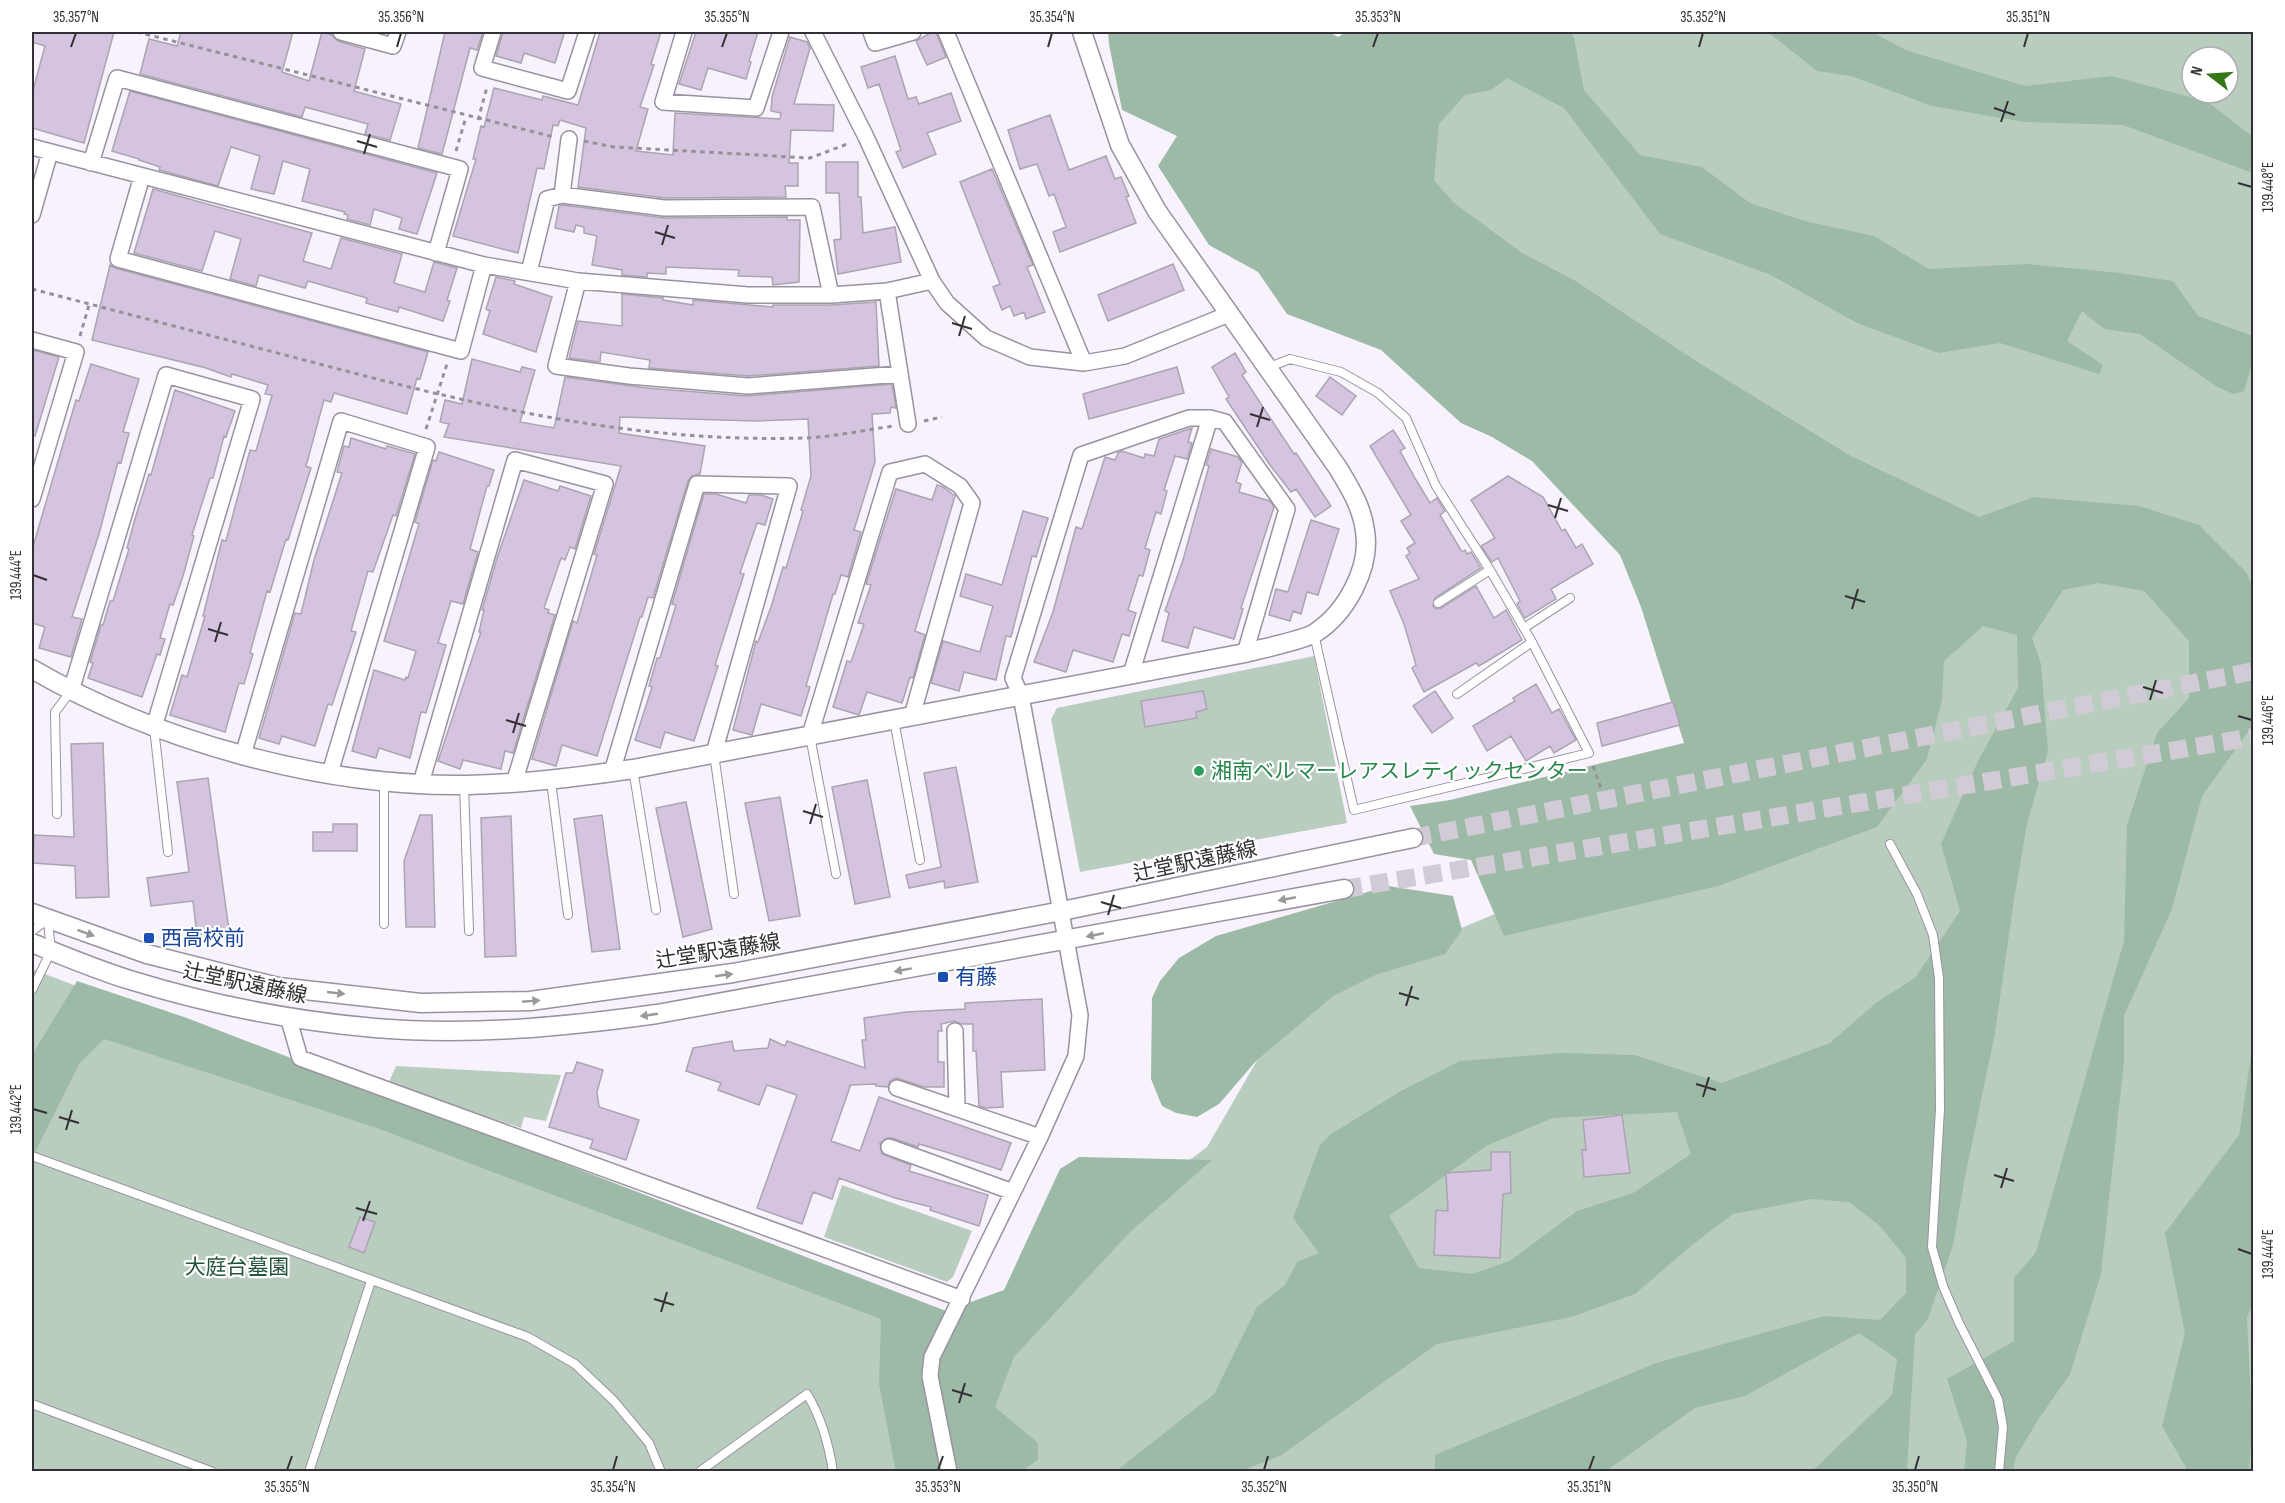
<svg xmlns="http://www.w3.org/2000/svg" width="2285" height="1503" font-family="'Sofia Sans Condensed','Noto Sans JP',sans-serif">
	<style>
		.green { fill: #b9cdbf; fill-rule: evenodd }
		.forest { fill: #9dbaa6; fill-rule: evenodd }
		.building { fill: #d4c4e0; stroke: #aba4b1; stroke-width: 1.5 }
		.lines { fill: none; stroke-linecap: round; stroke-linejoin: round }
		.tertiary-tunnel { stroke: #d1cbd5; stroke-width: 18; stroke-dasharray: 18 9; stroke-linecap: butt }
		.service-casing { stroke: #99929f; stroke-width: 10 }
		.minor-casing { stroke: #99929f; stroke-width: 18 }
		.tertiary-casing { stroke: #99929f; stroke-width: 21 }
		.path { stroke: #959199; stroke-width: 3; stroke-dasharray: 4.5 4.5; stroke-linecap: butt }
		.service { stroke: #fff; stroke-width: 8 }
		.minor { stroke: #fff; stroke-width: 15 }
		.tertiary { stroke: #fff; stroke-width: 18 }
		.oneway { fill: #99989a }
		.ticks { fill: none; stroke: #333035; stroke-width: 2 }
		.leisure-dot { fill: #2e9e5b; stroke: #fff; stroke-width: 2 }
		.transit-dot { fill: #1a4fb4; stroke: #fff; stroke-width: 2 }
		.labels { text-anchor: middle; stroke-width: 4.5; stroke-linejoin: round; paint-order: stroke }
		.leisure-label { font-size: 21px; fill: #27864d; stroke: #fff; text-anchor: start }
		.street-label { font-size: 21px; fill: #333035; stroke: #fff }
		.transit-label { font-size: 21px; fill: #164399; stroke: #fff; text-anchor: start }
		.park-label { font-size: 21px; fill: #25563a; stroke: #fff }
		.neatline { fill: none; stroke: #333035; stroke-width: 2 }
		.ticks-label { font-size: 15px; text-anchor: middle; fill: #333035 }
	</style>
	<rect width="100%" height="100%" fill="#f8f2fd"/>
	<!-- green -->
	<path class="green" d="M1480 32H2253V1471H969L950 1386 1111 1219 1207 1147 1293 998 1519 904 1819 849 1904 763 1615 479 1409 141ZM2192 57H2228V93H2192Z
		M1314 656 1347 823 1080 872 1051 719 1057 708Z
		M32 969 925 1311 929 1471H32Z
		M396 1066 561 1075 546 1121 524 1117 521 1128 389 1082Z
		M842 1185 972 1231 953 1277 947 1282 824 1237Z"/>
	<!-- forest -->
	<path class="forest" d="M1108 32H1329L1338 37 1346 32H1570L1574 38 1584 90 1640 155 1702 167 1750 203 1805 221 1874 236 1929 269 2026 264 2120 273 2173 281 2198 316 2253 336V360L2244 391 2233 394 2216 386 2140 334 2104 329 2082 311 2067 341 2103 365 2099 374 2000 343 1939 353 1859 324 1771 275 1660 234 1564 108 1507 78 1491 90 1465 95 1439 124 1434 180 1453 202 1522 253 1574 280 1696 361 1851 456 1979 517 2034 497 2139 506 2199 525 2246 572 2253 587V725L2202 796 2172 909 2124 1016V1061L2101 1274 2070 1374 2038 1420 2016 1457 2013 1471H1964L1967 1441 1947 1379 2014 1341V1278L2036 1252 2124 941 2127 825 2157 733 2189 698V641L2144 591 2098 583 2063 590 2032 638 2041 664 2048 751 2027 824 2014 900 1995 1033 1965 1177 1953 1245 1928 1319 1915 1334 1907 1471H1812L1892 1395 1897 1359 1859 1333 1745 1396 1695 1408 1606 1471H1435V1455L1656 1363 1824 1316 1880 1320 1906 1293V1258L1880 1226 1849 1202 1812 1199 1733 1214 1692 1245 1635 1294 1571 1317 1437 1344 1280 1456 1240 1471H1116L1214 1394 1257 1307 1285 1285 1297 1262 1319 1253 1293 1218 1320 1145 1331 1134 1401 1091 1460 1061 1561 1053 1634 1055 1722 1083 1830 1043 1877 1002 1915 978 1960 911 1941 844 1978 761 2018 688 2017 635 1983 626 1944 661 1942 700 1927 759 1877 827 1718 886 1504 936 1471 860 1434 854 1410 806 1450 800 1684 743 1641 607 1620 555 1532 461 1492 437 1461 423 1381 350 1287 314 1258 272 1209 245 1158 166 1177 136 1122 110 1109 44ZM1677 1112 1691 1154 1633 1193 1577 1211 1510 1261 1472 1274 1419 1268 1389 1216 1486 1146 1553 1118Z
		M1768 32H1872L1906 50 2025 86 2112 76 2208 102 2253 137V173L2123 125 2024 122 1932 106 1851 76 1817 71Z
		M1388 886 1453 896 1462 930 1445 954 1375 975 1333 996 1256 1061 1219 1104 1197 1117 1176 1113 1162 1106 1151 1079 1152 998 1160 981 1179 958 1216 936Z
		M77 981 187 1018 946 1311 1004 1290 1060 1169 1079 1157 1212 1160 1130 1232 1014 1357 995 1407 1038 1443V1460L1022 1471 896 1472 879 1384 881 1319 374 1127 104 1039 79 1064 32 1159V1055Z
		M2253 1042 2254 1301 2247 1317 2252 1428 2249 1471H2188L2162 1426 2185 1333 2165 1233 2239 1135Z"/>
	<!-- building -->
	<path class="building" d="M32 32H114L84 143 32 128V94L45 46 32 42Z
		M181 32H293L282 72 309 81 322 32 332 35 338 41 365 49 354 91 401 104 390 140 365 134 368 124 305 107 302 117 140 74 149 39 177 46Z
		M445 32H483L477 50 470 48 442 154 418 148Z
		M503 32H556L564 34 555 63 524 53 521 63 496 56Z
		M600 32H661L651 64 654 65 640 107 648 109 636 151 673 155 675 113 780 119 781 113 771 111 772 97 790 37 807 42 810 48 794 104 834 105 833 131 791 130 789 163H798V186H785L786 197 665 198 578 187 586 128 560 120 558 126 553 125 544 169 537 168 518 253 453 236 476 159H473L481 126 484 127 494 88 542 100 543 96 578 105Z
		M696 32H758L749 61 751 62 746 79 708 68 701 90 679 84Z
		M932 32H936L946 57 927 65 916 41Z
		M895 56 908 99 916 97 919 104 951 93 961 121 927 133 936 154 903 168 896 152 901 150 879 84 868 88 861 67Z
		M130 91 437 173 417 234 399 229 402 218 374 209 370 225 347 219 348 215 344 214 345 212 302 201 310 169 283 161 274 194 251 189 260 156 231 147 218 186 159 170 160 167 139 160V159L112 151Z
		M1050 115 1069 170 1106 156 1115 179 1121 177 1129 196 1126 197 1136 223 1060 252 1053 232 1066 227 1054 194 1049 196 1037 164 1020 169 1008 130Z
		M826 162H858V197H861L863 233 895 227 901 262 838 274 834 240 841 239 839 193H826Z
		M992 169 1033 265 1027 267 1045 312 1026 319 1024 312 1014 316 1010 306 1002 310 993 287 1000 284 960 182Z
		M153 189 312 233 303 261 331 269 341 238 402 254 394 283 425 292 434 262 457 268 447 300 450 301 443 321 399 307 398 312 366 303 367 298 308 281 305 288 259 275 256 286 230 279 241 239 215 231 202 271 134 253Z
		M563 205 664 218 787 217V220H800L799 282 773 285 772 277 738 276 739 270 666 267V274L647 273V277L622 275V270L592 265 597 236 584 233V227L576 225 574 232 555 228 559 206Z
		M1173 264 1184 290 1108 321 1098 295Z
		M110 265 115 268 428 352 420 379 417 378 407 414 334 393 331 402 324 400 306 466 311 468 288 540 286 539 270 592 267 591 250 653 253 654 244 684 239 683 225 732 170 715 182 675 187 677 205 616H203L222 540 226 541 250 450 256 451 272 395 265 394 268 385 232 374 231 377 206 368 92 340Z
		M496 277 515 281 514 284 552 297 536 352 483 334 490 311 486 309Z
		M622 294 663 298V300L693 305V300L773 307V305H831L876 302 879 366 748 376 649 368 650 360 601 352 600 362 569 358 578 321 622 326Z
		M33 350 59 357 35 436 32 435V356Z
		M1235 353 1246 372 1242 375 1294 454 1296 453 1331 506 1315 517 1296 489 1291 492 1270 465 1226 399 1229 397 1212 367Z
		M472 359 520 372 522 367 535 370 520 422 554 428 565 377 647 388 747 396 892 384 896 408 891 407 890 413 872 414 875 462 854 530 861 532 848 577 841 575 835 594H833L806 686 810 687 801 716 761 704 752 735 733 730 756 641 758 642 771 607 783 567 786 568 803 511 801 510 811 476 808 419 755 421 620 417 619 433 705 446 700 474 692 476 688 481 653 598 648 597 642 617H640L597 756 562 745 556 766 532 759 573 621 577 623 597 555 594 554 621 466 444 437 449 424 440 422 445 400 462 404Z
		M91 364 139 379 123 432 129 433 121 463 118 462 99 534 72 617 82 619 71 657 39 648 45 627 32 623V550L76 400 79 401Z
		M1177 367 1184 393 1089 419 1083 394Z
		M1330 377 1356 396 1342 415 1316 396Z
		M175 390 235 411 226 437 224 436 213 478H210L192 535 194 536 183 576 173 605 170 604 160 638 165 639 160 655 157 654 142 697 88 678 93 663 90 662 101 625H103L110 601H113L129 549 127 548 135 519 149 474 151 475Z
		M1192 428 1188 442 1192 443 1187 459 1175 456 1164 490 1167 491 1161 514 1156 512 1145 548 1150 550 1143 576 1139 575 1128 610 1136 613 1129 636 1122 634 1113 662 1073 650 1066 672 1034 662 1053 612 1076 527 1082 529 1105 457 1115 460 1118 453 1122 451 1144 458 1145 454 1154 456 1159 439Z
		M1393 430 1405 448 1400 451 1416 480 1430 503 1437 498 1445 511 1440 515 1462 552 1465 550 1467 554 1471 552 1481 568 1435 598 1433 606 1436 609 1441 608 1476 586 1494 618 1506 610 1522 640 1479 666 1476 663 1424 692 1412 668 1416 665 1404 624 1390 591 1419 579 1406 556 1410 553 1407 548 1415 543 1401 521 1411 515 1370 446Z
		M351 438 386 449 387 446 415 454 396 516 393 515 373 572 368 571 351 631 356 632 332 705 328 704 315 746 282 736 279 744 259 738 295 613 301 614 314 560 342 473 337 472 344 446 349 447Z
		M1211 449 1238 457 1242 462 1236 482 1241 484 1239 492 1270 501 1274 507 1241 608 1243 609 1234 639 1194 627 1188 648 1162 641 1169 613 1165 611 1183 560 1209 466 1206 465Z
		M439 452 494 470 489 486H487L470 549 478 552 463 604 451 601 438 643 446 645 426 713 421 712 410 758 379 748 376 758 352 751 374 670 405 680 406 677 408 678 416 651 384 641 419 524 415 522 433 460 436 461Z
		M1508 476 1543 497 1562 531 1565 529 1576 548 1582 544 1593 564 1551 589 1556 599 1525 618 1517 604 1520 601 1498 558 1492 562 1481 546 1495 538 1471 500Z
		M524 480 558 491 560 486 591 496 575 549 570 547 565 560 561 558 544 608 549 610 548 613 555 615 513 753 505 751 501 769 463 760 460 769 438 761 481 632H479L484 610H482L497 558Z
		M937 485 943 487 955 496 915 631 925 635 913 678 910 677 902 703 867 692 859 715 833 707 847 661 851 662 864 624 858 623 871 585 866 584 896 489 932 500Z
		M704 494H716L746 503 749 495H761L773 499 765 525 757 523 740 573 744 574 715 665 718 666 694 741 665 732 660 748 635 740 652 687 649 686 657 658H660L676 605 672 604Z
		M1023 511 1048 518 1036 557 1032 556 1011 637 1006 636 996 680 964 672 959 691 931 683 943 641 980 652 993 606 960 596 966 574 1002 585Z
		M1311 520 1339 529 1318 595 1307 592 1301 614 1293 611 1290 621 1269 615 1276 589 1288 592Z
		M1536 684 1552 713 1559 709 1576 740 1554 753 1550 746 1526 761 1511 736 1487 751 1473 726 1515 701 1513 698Z
		M1203 691 1207 709 1196 712 1197 718 1145 727 1141 701Z
		M1435 691 1453 718 1432 733 1413 706Z
		M1673 702 1680 725 1602 746 1597 723Z
		M103 743 109 897 76 898 75 866 33 863 34 835 74 837 71 744Z
		M956 767 978 882 945 888 944 881 909 888 906 875 941 867 924 773Z
		M208 778 229 930 197 935 193 901 151 906 147 878 189 872 177 782Z
		M867 780 890 897 855 904 832 787Z
		M780 797 800 916 769 921 745 803Z
		M686 802 712 929 683 937 656 808Z
		M420 815H432L435 927H406L404 861Z
		M602 815 620 949 592 952 574 819Z
		M511 816 516 956 485 957 481 818Z
		M333 824H357V851H313V832H333Z
		M1042 999 1045 1070 1001 1072 1003 1107 986 1108 979 1106 976 1051H973V1024H961L954 1021 941 1024 942 1031H938V1062H944V1087H924L896 1078 890 1081 888 1087 876 1086V1084L851 1085 849 1086 850 1087 831 1141 860 1151 879 1097 1011 1143 1001 1170 946 1152 919 1144 918 1147 892 1138H887L880 1143 882 1154 911 1165 909 1171 988 1195 979 1226 930 1210 931 1207 895 1198 839 1178 832 1199 813 1192 802 1224 757 1208 797 1095 767 1085 759 1105 718 1090 721 1083 686 1071 693 1048 732 1041 734 1051 768 1048 770 1039 785 1046 787 1041 865 1068 862 1040H866L864 1018 906 1012 965 1009V1003Z
		M577 1062 603 1070 597 1092 599 1107 639 1120 626 1160 590 1148 593 1140 549 1127 566 1073H573Z
		M1622 1115 1630 1173 1584 1177 1582 1150H1586L1583 1120Z
		M1491 1152H1510L1511 1193 1503 1194 1500 1258 1434 1255 1436 1210 1448 1211 1446 1173 1491 1170Z
		M360 1217 375 1222 364 1253 349 1247Z"/>
	<g class="lines">
		<!-- tertiary-tunnel -->
		<path class="tertiary-tunnel" d="M1413 838 2254 671
			M1344 889 2254 737"/>
		<!-- service casing -->
		<g class="service-casing">
			<path id="service" d="M1267 368 1290 359 1341 372 1378 393 1406 418 1436 486 1490 570 1532 642 1589 753 1354 810 1314 634
				M1438 603 1490 570
				M1524 628 1570 598
				M1457 694 1532 642
				M894 720 920 860
				M154 728 168 852
				M810 736 836 874
				M714 754 734 894
				M633 769 656 910
				M551 781 568 915
				M464 785 469 931
				M57 814 55 712 71 691
				M1890 844 1917 894 1933 935 1939 978 1940 1109 1932 1247 1943 1286 1959 1323 1998 1399 2003 1427 1999 1472
				M384 924V781
				M32 931 47 920
				M32 990 51 951 48 921
				M32 1156 528 1337 575 1364 614 1401 649 1443 661 1472
				M32 1404 213 1472
				M309 1472 371 1281
				M699 1472 807 1394C821 1417 829 1445 833 1472"/>
		</g>
		<!-- minor casing -->
		<g class="minor-casing">
			<path id="minor" d="M341 32 393 46 398 32
				M493 32 482 68 568 91 587 32
				M684 32 663 102 756 108 781 32
				M813 32 866 137 932 281 947 303 986 338 1030 357 1084 363 1125 356 1229 314
				M871 32 875 43 913 32
				M946 32 1084 363
				M32 147 484 265 578 281 748 295H831L887 291 932 281
				M91 163 117 78 460 169 436 253
				M142 176 118 259 461 351 484 265
				M562 195 569 139
				M32 215 50 152
				M529 272 547 199 562 195 664 208 812 207 831 295
				M578 281 556 366 629 376 748 386 900 374
				M887 291 908 424
				M32 340 76 352 32 499
				M1131 674 1210 418
				M71 691 166 375 252 399 154 727
				M810 735 890 472 925 464 960 486 972 503 912 716
				M243 755 341 421 427 447 330 773
				M612 772 697 484 789 486 714 753
				M421 783 515 460 605 484 514 783
				M288 1017 300 1058 962 1299
				M955 1031 957 1108
				M897 1088 1040 1137
				M889 1147 1013 1192
				M949 1472 930 1376 932 1357 1040 1137 1076 1056 1080 1015 1021 696 1013 678 1081 455 1189 418H1210L1225 422 1287 509 1245 653"/>
		</g>
		<!-- tertiary casing -->
		<g class="tertiary-casing">
			<path id="tertiary" d="M32 669C156 741 321 787 466 785 523 784 577 777 633 769L1245 653C1260 649 1304 640 1315 633 1346 613 1371 568 1365 531 1362 507 1350 488 1338 468L1157 211 1120 145 1082 32
				M32 913 147 954 278 987 421 1003 530 1001 733 973 1062 911 1413 838
				M32 943C64 956 97 970 130 980 208 1004 294 1021 375 1028 469 1036 564 1027 657 1014L1344 889"/>
		</g>
		<!-- path -->
		<path class="path" d="M137 32 554 137
			M478 120 487 87
			M584 141 614 147 810 158 850 143
			M456 151 466 117
			M32 289C124 313 216 337 308 361 474 405 630 443 804 438 833 437 864 430 894 426
			M80 336 89 305
			M924 421 942 417
			M426 429 447 364
			M1593 766 1601 788"/>
		<!-- service -->
		<use href="#service" class="service"/>
		<!-- minor -->
		<use href="#minor" class="minor"/>
		<!-- tertiary -->
		<use href="#tertiary" class="tertiary"/>
	</g>
	<!-- one-way arrows -->
	<defs><path id="oneway-solid" d="M-6-.8H1V-3.2L6.5 0L1 3.2V.8H-6Z" transform="scale(1.5)"/></defs>
	<g class="oneway">
		<use href="#oneway-solid" transform="translate(1287 899) rotate(169)"/>
		<use href="#oneway-solid" transform="translate(86 933) rotate(20)"/>
		<use href="#oneway-solid" transform="translate(1095 935) rotate(169)"/>
		<use href="#oneway-solid" transform="translate(903 970) rotate(170)"/>
		<use href="#oneway-solid" transform="translate(724 975) rotate(-8)"/>
		<use href="#oneway-solid" transform="translate(336 993) rotate(6)"/>
		<use href="#oneway-solid" transform="translate(531 1001) rotate(-5)"/>
		<use href="#oneway-solid" transform="translate(649 1015) rotate(172)"/>
	</g>
	<!-- ticks -->
	<path class="ticks" d="M71 47 76 33M397 47 401 33M722 47 727 33M1048 47 1052 33M1373 47 1378 33M1699 47 1703 33M2024 47 2028 33M1994 108 2015 115M2001 122 2008 101M357 141 377 147M364 154 370 134M2238 183 2252 187M655 232 675 238M662 245 668 225M952 323 972 329M959 336 965 316M1250 414 1270 420M1257 427 1263 407M1548 505 1568 511M1555 518 1561 498M33 575 47 580M1845 596 1865 602M1852 609 1858 589M208 629 228 635M215 642 221 622M2143 687 2163 693M2150 700 2156 680M2238 716 2252 720M506 720 526 726M513 733 519 713M803 811 823 817M810 824 816 804M1101 902 1121 908M1108 915 1114 895M1399 993 1419 999M1406 1006 1412 986M1696 1084 1716 1090M1703 1097 1709 1077M33 1109 47 1113M59 1117 79 1123M66 1130 72 1110M1994 1175 2014 1181M2001 1188 2007 1168M356 1208 377 1214M363 1221 370 1201M2238 1249 2252 1254M654 1299 674 1305M661 1312 667 1292M952 1390 972 1396M959 1403 965 1383M287 1470 292 1456M613 1470 617 1456M938 1470 943 1456M1264 1470 1268 1456M1589 1470 1594 1456M1915 1470 1919 1456"/>
	<!-- markers -->
	<circle class="leisure-dot" cx="1199" cy="771" r="6"/>
	<g class="transit-dot">
		<rect x="143" y="932" width="12" height="12" rx="3"/>
		<rect x="937" y="971" width="12" height="12" rx="3"/>
	</g>
	<g class="labels">
		<!-- leisure labels -->
		<g class="leisure-label">
			<text x="1211" y="778">湘南ベルマーレアスレティックセンター</text>
		</g>
		<!-- street labels -->
		<g class="street-label">
			<text transform="translate(1195 861) rotate(-12)" y="7">辻堂駅遠藤線</text>
			<text transform="translate(718 951) rotate(-9)" y="7">辻堂駅遠藤線</text>
			<text transform="translate(245 983) rotate(12)" y="7">辻堂駅遠藤線</text>
		</g>
		<!-- transit labels -->
		<g class="transit-label">
			<text x="161" y="945">西高校前</text>
			<text x="955" y="984">有藤</text>
		</g>
		<!-- park labels -->
		<g class="park-label">
			<text x="237" y="1274">大庭台墓園</text>
		</g>
	</g>
	<!-- border -->
	<rect width="2285" height="1503" fill="none" stroke="#ffffff" stroke-width="66"/>
	<!-- north arrow -->
	<g transform="translate(2210 75) rotate(287)"><circle r="28" fill="#ffffff" stroke="#adacae" stroke-width="1.5"/>
	<path d="M0-4.5L10 22L0 15L-10 22Z" fill="#337615"/>
	<text y="-9" font-size="16" font-weight="bold" text-anchor="middle" fill="#333035">N</text>
	</g>
	<rect x="33" y="33" width="2219" height="1437" class="neatline"/>
	<g class="ticks-label">
		<text x="76" y="22">35.357°N</text>
		<text x="401" y="22">35.356°N</text>
		<text x="727" y="22">35.355°N</text>
		<text x="1052" y="22">35.354°N</text>
		<text x="1378" y="22">35.353°N</text>
		<text x="1703" y="22">35.352°N</text>
		<text x="2028" y="22">35.351°N</text>
		<text transform="translate(2268 187) rotate(-90)" y="5">139.448°E</text>
		<text transform="translate(16 575) rotate(-90)" y="5">139.444°E</text>
		<text transform="translate(2268 720) rotate(-90)" y="5">139.446°E</text>
		<text transform="translate(16 1109) rotate(-90)" y="5">139.442°E</text>
		<text transform="translate(2268 1254) rotate(-90)" y="5">139.444°E</text>
		<text x="287" y="1492">35.355°N</text>
		<text x="613" y="1492">35.354°N</text>
		<text x="938" y="1492">35.353°N</text>
		<text x="1264" y="1492">35.352°N</text>
		<text x="1589" y="1492">35.351°N</text>
		<text x="1915" y="1492">35.350°N</text>
	</g>
</svg>
